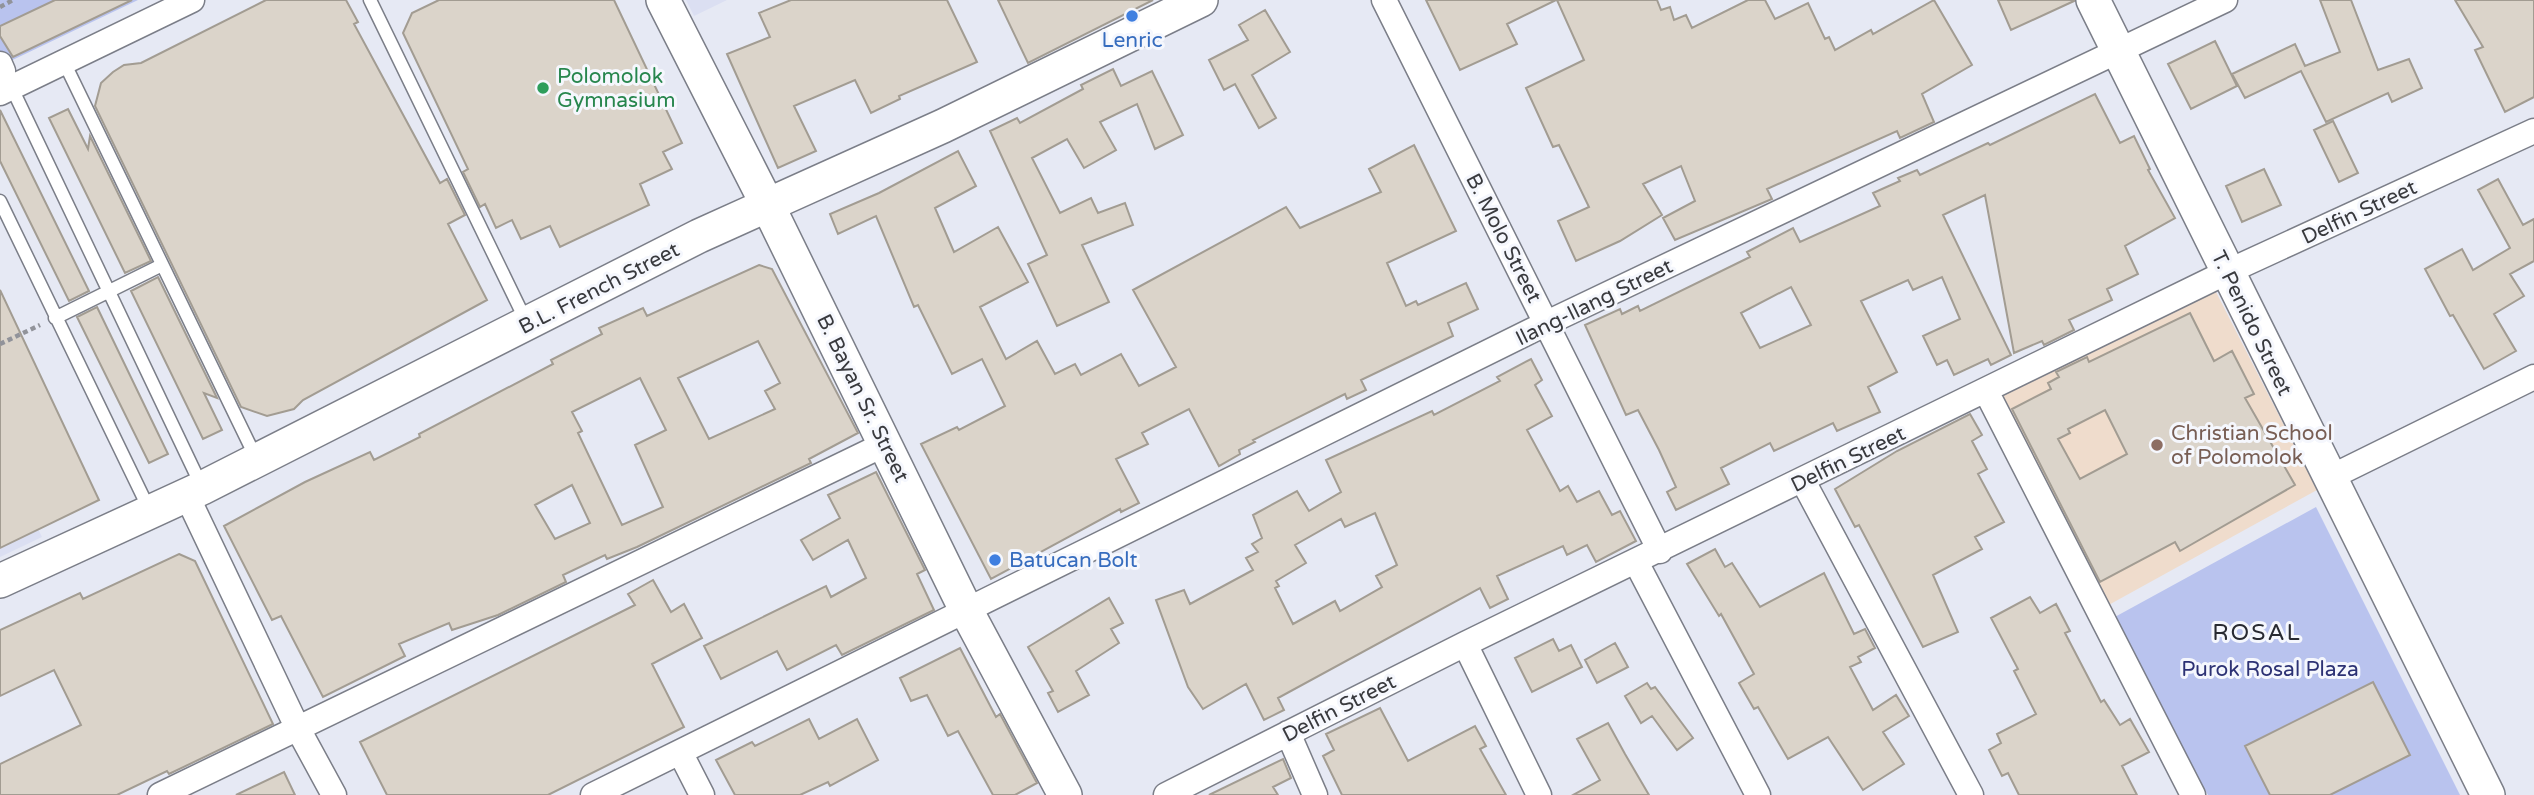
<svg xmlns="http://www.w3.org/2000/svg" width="2534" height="795" font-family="'Varela Round',sans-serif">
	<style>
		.built { fill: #dbdff2 }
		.education { fill: #efdccc }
		.green { fill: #b9c3ee }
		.building { fill: #dbd4ca; stroke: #a29c92; stroke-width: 2; fill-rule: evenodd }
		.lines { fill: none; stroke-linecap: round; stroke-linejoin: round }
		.lane-casing { stroke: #7b7e88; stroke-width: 15 }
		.street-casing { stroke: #7b7e88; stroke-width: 27 }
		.secondary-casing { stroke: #7b7e88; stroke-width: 36 }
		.path { stroke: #91939a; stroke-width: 4.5; stroke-dasharray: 5 3.5; stroke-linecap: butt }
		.lane { stroke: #fff; stroke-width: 12 }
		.street { stroke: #fff; stroke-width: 24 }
		.secondary { stroke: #fff; stroke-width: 33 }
		.shop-dot { fill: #3f7fe0; stroke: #f5f7fd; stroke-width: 2.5 }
		.leisure-dot { fill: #2e9e5b; stroke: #f5f7fd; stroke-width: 2.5 }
		.education-dot { fill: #8d6e63; stroke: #f5f7fd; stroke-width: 2.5 }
		.labels { text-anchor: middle; stroke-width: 6; stroke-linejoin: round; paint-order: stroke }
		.shop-label { font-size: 21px; fill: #366cbe; stroke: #f5f7fd }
		.leisure-label { font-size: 21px; fill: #27864d; stroke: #f5f7fd; text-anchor: start }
		.street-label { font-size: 21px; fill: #393a3e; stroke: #f5f7fd }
		.education-label { font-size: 21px; fill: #785e54; stroke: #f5f7fd; text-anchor: start }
		.park-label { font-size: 21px; fill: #2d3274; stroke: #f5f7fd }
		.neighbourhood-label { font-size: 23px; letter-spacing: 2px; fill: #282a32; stroke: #f5f7fd }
	</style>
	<rect width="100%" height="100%" fill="#e6e9f4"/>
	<!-- built -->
	<path class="built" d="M686 0H727L694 16Z
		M0 451 42 537 0 557Z"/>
	<!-- education -->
	<path class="education" d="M2215 290 2317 490 2105 607 1996 399Z"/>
	<!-- green -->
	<path class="green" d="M0 0H138L0 66Z
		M2316 507 2460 795H2208L2113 618Z"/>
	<!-- building -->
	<path class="building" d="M55 0H132L13 57 0 36V26Z
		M266 0H346L358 22 354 24 440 183 447 179 465 215 448 224 487 300 303 400 294 409 267 416 241 407 95 106 101 83 113 72 124 65 141 63Z
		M439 0H614L682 143 663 152 672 169 640 184 649 205 560 247 550 226 521 239 512 220 496 228 485 204 480 207 463 172 468 169 403 33 412 13Z
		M791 0H947L977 62 899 96 900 99 871 113 855 80 794 106 816 151 778 168 727 54 770 37 759 13Z
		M998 0H1153L1028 63Z
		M1426 0H1556L1507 24 1517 44 1460 70Z
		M1557 0H1657L1661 10 1670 7 1674 20 1686 15 1692 28 1748 0H1765L1775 19 1808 3 1825 39 1829 37 1835 50 1871 30 1873 34 1934 0 1972 65 1922 94 1934 122 1900 138 1897 131 1767 189 1772 199 1675 240 1663 218 1695 201 1681 166 1643 184 1662 215 1620 241 1576 261 1558 221 1589 207 1559 145 1553 147 1526 88 1584 60Z
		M1998 0H2074V1L2011 30Z
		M2320 0H2351L2378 70 2409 59 2422 88 2392 102 2388 93 2326 122 2301 71 2245 98 2232 74 2295 44 2305 66 2340 52Z
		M2455 0H2534V97L2505 112 2475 50 2483 47Z
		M1265 10 1290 52 1252 75 1276 118 1259 128 1235 84 1224 90 1209 60 1248 40 1239 25Z
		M2215 41 2237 86 2191 109 2168 64Z
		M1113 69 1121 86 1152 71 1183 135 1155 149 1137 104 1100 122 1116 150 1084 168 1067 139 1032 158 1060 213 1091 198 1098 213 1125 203 1133 225 1082 245 1109 302 1057 326 1028 264 1047 255 990 131 1017 118 1020 123 1083 89 1081 85Z
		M2095 94 2120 143 2134 136 2150 169 2148 170 2175 218 2125 246 2138 274 2107 289 2112 300 2069 320 2074 330 2044 345 2042 341 2014 353 1985 195 1943 215 2011 355 1991 365 1988 359 1954 375 1947 360 1937 365 1923 336 1960 319 1942 277 1913 290 1908 280 1861 301 1897 372 1868 387 1880 412 1837 431 1833 423 1774 451 1770 443 1721 468 1729 484 1676 510 1667 492 1676 487 1659 450 1638 410 1626 415 1585 325 1620 309 1622 314 1638 306 1640 311 1750 257 1747 252 1793 228 1800 242 1880 206 1873 193 1900 181 1898 178 1917 170 1920 175 1988 143 1990 145ZM1791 287 1811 325 1760 348 1741 313Z
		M68 109 88 149 90 136 151 261 125 273 49 118Z
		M0 110 89 291 69 301 0 161Z
		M2333 121 2358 173 2339 182 2314 130Z
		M1414 145 1456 231 1387 263 1406 306 1416 301 1418 305 1466 283 1478 309 1448 323 1453 336 1361 380 1366 390 1347 399 1345 394 1253 440 1255 442 1239 450 1240 454 1219 466 1189 409 1142 433 1148 444 1116 459 1139 503 1121 512 1120 509 991 579 921 444 957 427 959 430 1005 406 982 359 952 374 918 305 914 307 876 216 838 234 830 214 879 193 958 151 976 186 935 208 954 252 998 227 1028 282 980 307 1006 359 1037 341 1055 374 1075 364 1081 375 1121 354 1139 386 1176 367 1133 290 1286 207 1300 228 1381 192 1369 169Z
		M2264 169 2281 205 2242 222 2226 186Z
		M2498 179 2523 225 2534 219V261L2510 274 2524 296 2494 314 2516 351 2484 369 2453 315 2450 316 2425 269 2462 249 2473 270 2510 248 2478 190Z
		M759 265 772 269 858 433 809 459 811 463 637 547 607 559 605 555 563 575 566 582 498 615 452 630 449 623 399 644 405 656 323 697 281 616 272 620 224 526 305 482 370 452 374 460 420 437 419 434 553 364 551 360 602 334 599 328 643 308 647 316ZM758 341 780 383 765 391 775 409 709 439 678 378ZM640 378 666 430 635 445 663 507 622 525 578 433 582 431 572 412ZM572 485 590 523 555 539 535 505Z
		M158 277 217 398 204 393 222 430 203 439 131 291Z
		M0 290 99 500 0 548Z
		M97 307 168 454 149 463 77 317Z
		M2190 313 2214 361 2232 351 2254 394 2245 398 2295 485 2180 551 2175 542 2100 582 2012 409 2051 389 2048 383 2059 377 2056 372 2087 357 2089 362ZM2105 410 2127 454 2080 479 2058 439 2070 433 2068 429Z
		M1531 359 1542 380 1535 385 1552 416 1527 430 1560 491 1568 486 1577 502 1599 491 1612 515 1620 511 1636 541 1596 562 1587 545 1567 555 1563 546 1497 576 1508 599 1490 608 1480 588 1278 698 1284 710 1264 720 1246 684 1203 709 1188 687 1156 600 1184 590 1190 604 1253 570 1246 558 1258 552 1252 544 1262 538 1253 515 1297 491 1309 511 1341 492 1326 460 1432 411 1434 415 1500 381 1497 377ZM1375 513 1397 565 1376 576 1382 587 1340 611 1335 601 1293 624 1275 588 1279 586 1276 581 1306 563 1295 545 1341 519 1345 527Z
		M1970 414 1982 435 1972 441 1987 469 1978 474 2004 522 1975 537 1982 549 1933 575 1958 632 1923 647 1859 525 1855 527 1835 489 1897 451Z
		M876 472 925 570 917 574 934 610 842 655 836 645 787 670 777 651 721 679 704 646 826 586 831 597 866 578 848 540 813 560 801 540 840 518 828 495Z
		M1715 549 1725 567 1732 563 1760 607 1824 573 1854 634 1865 629 1875 648 1858 657 1861 662 1850 667 1873 710 1896 695 1909 716 1883 732 1904 764 1863 790 1828 737 1788 759 1758 707 1754 709 1739 683 1754 674 1721 614 1719 616 1687 564Z
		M179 554 195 561 273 724 169 774 167 771 117 795H0V764L81 725 54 670 0 696V630L80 593 83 599Z
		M653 580 671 612 684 604 702 638 652 664 684 727 548 795H387L360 742 635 605 628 594Z
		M2030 597 2040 613 2056 604 2070 631 2065 633 2101 702 2104 700 2120 725 2130 719 2149 752 2122 766 2137 795H2019L2008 773 2002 776 1989 750 2001 743 1997 734 2036 714 2014 671 2018 669 1991 618Z
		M1109 598 1123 623 1111 629 1119 643 1076 671 1089 695 1058 712 1048 693 1053 691 1028 647Z
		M1553 639 1559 651 1571 645 1582 667 1532 692 1515 658Z
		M1615 643 1628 667 1597 683 1585 660Z
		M960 648 996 717 1000 714 1037 783 1015 795H993L958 731 948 736 927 695 911 701 900 678Z
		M2373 682 2410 755 2330 795H2270L2245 746Z
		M1647 683 1651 689 1655 687 1693 738 1677 750 1652 716 1641 723 1625 696Z
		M1380 708 1408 761 1475 726 1486 746 1480 749 1506 795H1342L1323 756 1334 750 1326 734Z
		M809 719 819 739 857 719 878 760 830 786 828 782 800 795H735L716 760 752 742 755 746Z
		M1608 723 1625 754 1649 795H1573L1600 780 1577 739Z
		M1283 759 1291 778 1273 787 1278 795H1209Z
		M284 772 295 795H236Z"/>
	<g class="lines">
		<!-- lane casing -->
		<g class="lane-casing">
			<path id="lane" d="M370 0 526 321
				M64 62 257 460
				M10 84 202 487
				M0 201 150 511
				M55 318 162 265"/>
		</g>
		<!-- street casing -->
		<g class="street-casing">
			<path id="street" d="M1384 0 1660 551
				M0 64 3 71
				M0 93 192 0
				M1986 391 2193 795
				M2329 478 2534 377
				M1803 481 1971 795
				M186 494 297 727 334 795
				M1636 562 1758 795
				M1465 644 1539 795
				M1288 733 1315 795
				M680 752 702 795
				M160 795 885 444
				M593 795 1547 323 2225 0
				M1166 795 1465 644 2227 272 2534 131"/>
		</g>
		<!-- secondary casing -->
		<g class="secondary-casing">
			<path id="secondary" d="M663 0 768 206 966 610 1065 795
				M2093 0 2488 795
				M0 581 202 488 699 236 943 126 1201 0"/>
		</g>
		<!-- path -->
		<path class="path" d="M0 7 13 0
			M0 344 40 325"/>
		<!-- lane -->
		<use href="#lane" class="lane"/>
		<!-- street -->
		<use href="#street" class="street"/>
		<!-- secondary -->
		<use href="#secondary" class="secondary"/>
	</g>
	<!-- markers -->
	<g class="shop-dot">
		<circle cx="1132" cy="16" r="7"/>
		<circle cx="995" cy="560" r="7"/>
	</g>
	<circle class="leisure-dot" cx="543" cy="88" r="7"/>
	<circle class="education-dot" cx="2157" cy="445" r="7"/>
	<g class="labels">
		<!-- shop labels -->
		<g class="shop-label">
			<text x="1132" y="47">Lenric</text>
			<text x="1009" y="567" text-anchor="start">Batucan Bolt</text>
		</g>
		<!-- leisure labels -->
		<g class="leisure-label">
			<text x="557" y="83">Polomolok<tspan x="557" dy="24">Gymnasium</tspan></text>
		</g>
		<!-- street labels -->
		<g class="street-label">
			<text transform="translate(2359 212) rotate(-25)" y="7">Delfin Street</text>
			<text transform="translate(1504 238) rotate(63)" y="7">B. Molo Street</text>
			<text transform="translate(599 288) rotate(-27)" y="7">B.L. French Street</text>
			<text transform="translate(1594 302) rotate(-26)" y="7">Ilang-Ilang Street</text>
			<text transform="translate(2252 323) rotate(64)" y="7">T. Penido Street</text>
			<text transform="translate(863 398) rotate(64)" y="7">B. Bayan Sr. Street</text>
			<text transform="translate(1848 459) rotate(-26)" y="7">Delfin Street</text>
			<text transform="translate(1339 708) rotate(-27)" y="7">Delfin Street</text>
		</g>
		<!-- education labels -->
		<g class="education-label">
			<text x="2171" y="440">Christian School<tspan x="2171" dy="24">of Polomolok</tspan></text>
		</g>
		<!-- park labels -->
		<g class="park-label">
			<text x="2270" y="676">Purok Rosal Plaza</text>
		</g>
		<!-- neighbourhood labels -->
		<g class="neighbourhood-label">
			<text x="2257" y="640">ROSAL</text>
		</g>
	</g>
</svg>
